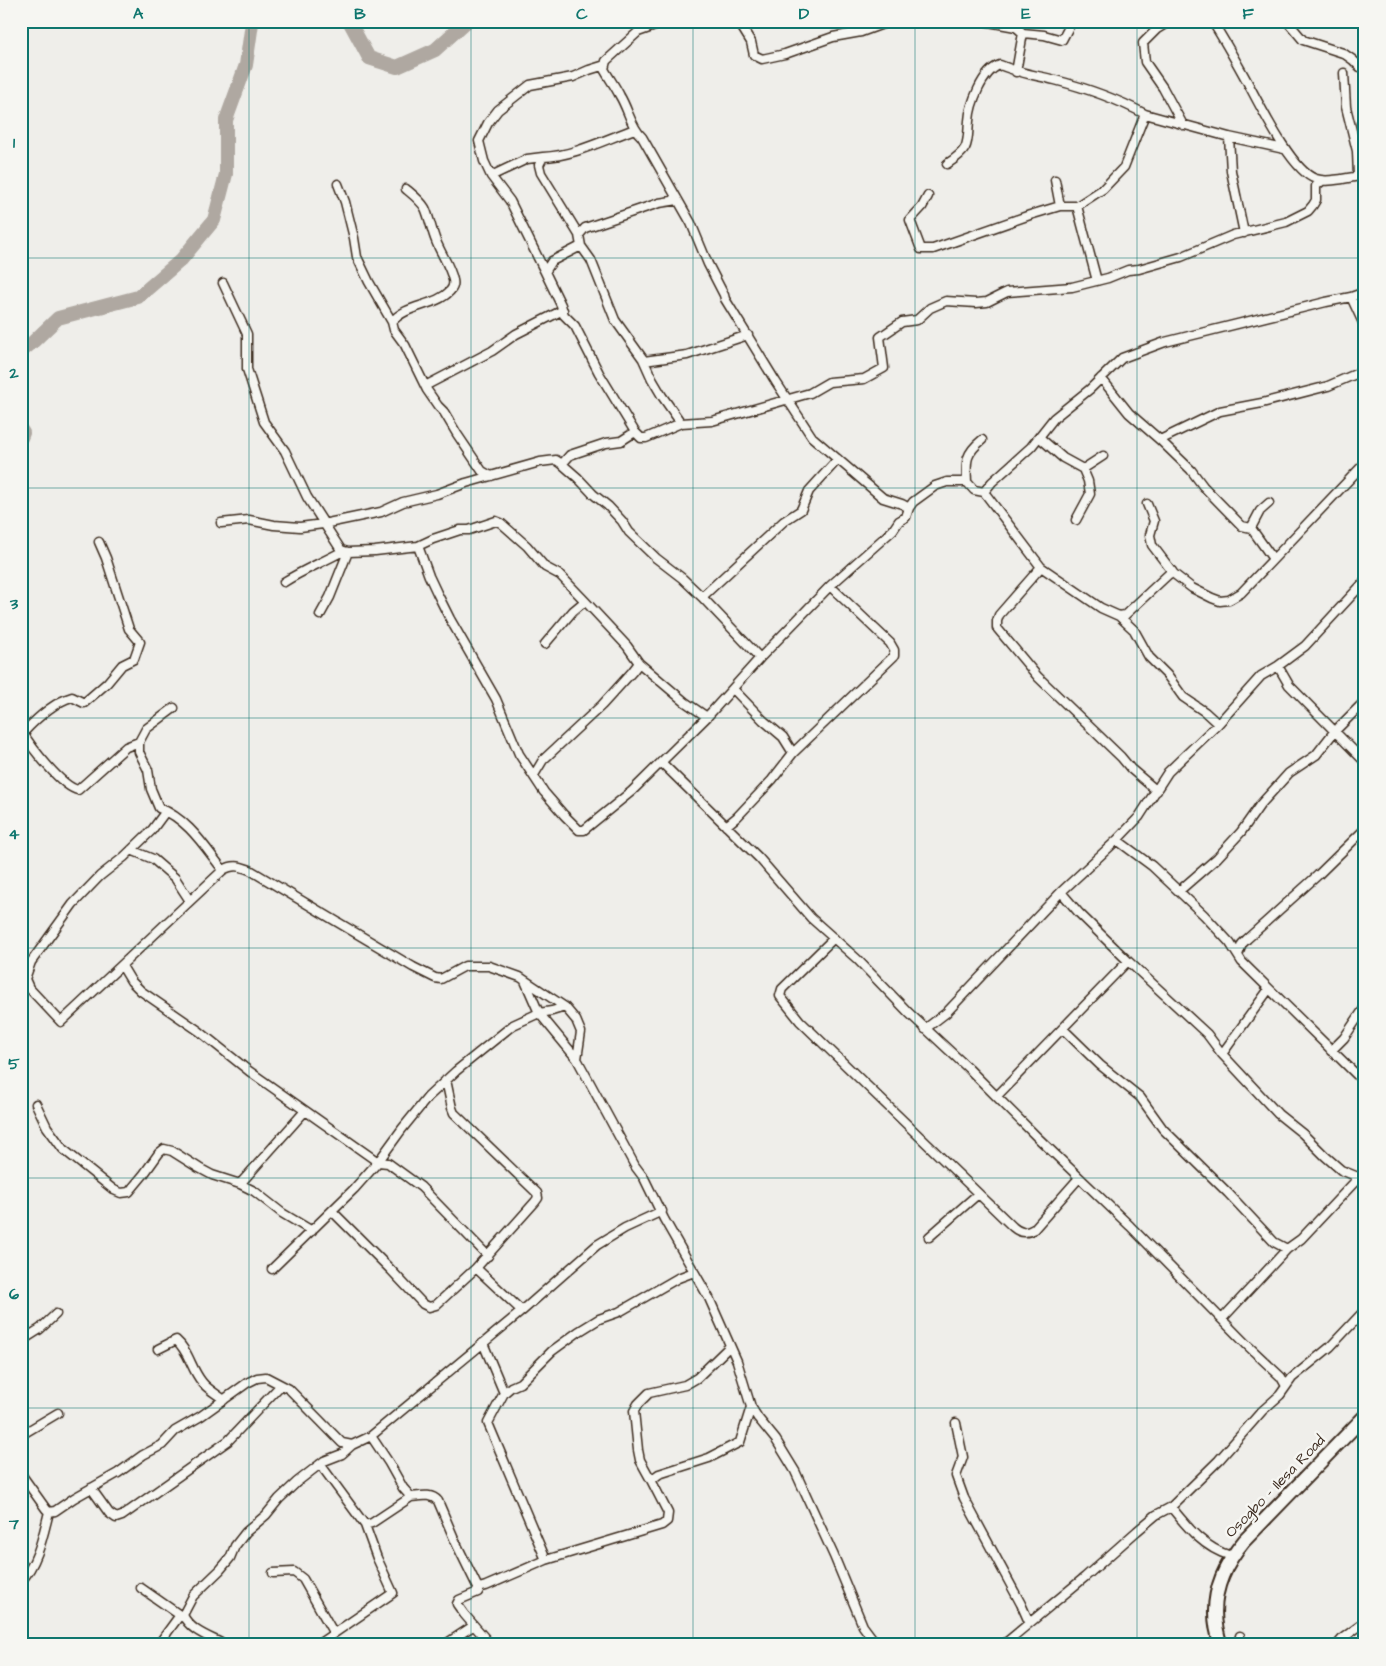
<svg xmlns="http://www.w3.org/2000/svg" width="1386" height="1666" font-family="'Architects Daughter',sans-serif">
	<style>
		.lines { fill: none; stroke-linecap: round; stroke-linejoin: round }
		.river { stroke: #afa8a1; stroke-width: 14 }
		.street-casing { stroke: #3b2a1e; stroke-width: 11 }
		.primary-casing { stroke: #3b2a1e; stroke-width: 16 }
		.street { stroke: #f6f6f2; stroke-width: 8 }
		.primary { stroke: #f6f6f2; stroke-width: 12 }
		.grid { fill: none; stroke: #0f766e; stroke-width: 1; stroke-opacity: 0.55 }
		.labels { text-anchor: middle; stroke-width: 5; stroke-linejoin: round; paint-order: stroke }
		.street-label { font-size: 15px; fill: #3b2a1e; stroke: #f6f6f2 }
		.neatline { fill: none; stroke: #0f766e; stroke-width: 2 }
		.grid-label { font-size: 16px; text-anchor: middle; font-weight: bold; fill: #0f766e }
	</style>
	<rect width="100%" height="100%" fill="#efeeea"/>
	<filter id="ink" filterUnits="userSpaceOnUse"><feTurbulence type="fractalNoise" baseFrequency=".02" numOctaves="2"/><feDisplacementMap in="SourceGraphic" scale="10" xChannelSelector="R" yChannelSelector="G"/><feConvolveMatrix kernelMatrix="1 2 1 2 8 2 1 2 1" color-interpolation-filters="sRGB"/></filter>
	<g filter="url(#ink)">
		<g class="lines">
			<!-- river -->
			<path class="river" d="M349 21 369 58 397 67 435 50 467 21
				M21 352 34 341 58 318 138 297 181 260 214 220 226 174V120L246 65 252 23 254 21
				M21 430 23 433 21 438"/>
			<!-- street casing -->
			<g class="street-casing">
				<path id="street" d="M669 21 638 32 606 61 604 69C609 78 615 86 620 96 628 109 631 127 642 137L691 223 708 264 724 295 725 299 776 382 812 437 883 498 902 504 909 508
					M738 21 751 42 754 55 762 59 785 54 833 37 861 32 891 21
					M983 21 1016 27 1023 33 1016 72
					M1170 21 1157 29 1143 43 1145 62 1163 88 1183 125
					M1212 21C1223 38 1233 56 1243 74 1256 97 1291 172 1316 179 1329 184 1350 176 1365 176
					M1287 21 1303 40 1343 53 1353 60 1360 67 1365 69
					M1023 33 1044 35 1062 40 1072 21
					M1344 73 1346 107 1357 151 1358 176
					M1229 137 1231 171 1244 233
					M947 164C953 160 961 155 965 148 969 140 968 130 969 121 970 105 982 71 1000 65 1019 73 1035 75 1055 80 1086 88 1117 99 1145 114L1229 137 1284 149
					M491 176 527 159 543 157
					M1055 180 1060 206H1077L1103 189 1124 167 1145 114
					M338 184 345 202 354 238 357 257 369 282 392 322
					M406 189C412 194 421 201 425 208 429 216 432 232 436 241 441 254 450 266 453 280 454 284 453 288 450 291 435 307 406 304 392 322L394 330 405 345 427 390 438 406 444 412 457 434 482 471 491 476
					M928 196 922 207 910 220 921 249H933L1030 215 1060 206
					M678 200 659 203 585 228 579 235 581 246 591 260 615 320 643 359 652 379 662 396 681 423 712 421 810 393 829 382 864 379 884 368 880 337 902 322 917 320 930 308 946 301 976 303 987 302 1007 292 1072 287 1108 278 1128 270 1139 269 1181 257 1233 235 1286 222 1308 211 1313 205 1316 200V186L1322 181
					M1077 206 1097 281
					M579 235 541 173 539 165 543 157C574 156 606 139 635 129
					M581 246 552 261 545 272 561 305 564 315 575 326 599 373 635 432 641 438H646L681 423
					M545 272 510 201 491 176 484 161 479 141 488 123 498 110 530 85 573 77 589 70 605 65
					M223 283 247 334V369L264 422 285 451 307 497 341 550 348 552 375 551 418 546 433 539 460 530H469L496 521 501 523 527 546 545 567 560 575 585 601 627 646 639 663 685 702 707 717
					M1351 297 1365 327
					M644 361 687 355 748 335
					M1101 378 1129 413 1160 440 1191 470 1203 486 1242 526 1251 528 1273 559
					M425 386 492 351 516 334 563 310
					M1039 437 1063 458 1083 469 1088 481 1090 494 1076 520
					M1160 440 1220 411 1262 403 1328 386 1365 370
					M562 464 570 455 606 443 621 441 635 432
					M1083 469 1103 456
					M967 482C966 461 965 454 982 440
					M984 492 1041 567 1101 608 1119 616 1125 615 1172 571
					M1147 504 1154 521 1150 535 1152 545 1174 574 1192 588 1212 598 1220 601 1229 600 1241 593 1365 463
					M221 523 249 520 274 525 300 527 323 524 381 512 403 502 437 494 466 483 540 462 556 460 562 464 578 478 593 494 608 506 622 521 629 532 656 558 682 578 702 597 760 658
					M1251 528 1260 511 1269 503
					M99 542 106 558 129 629 140 642 134 659 122 665 107 683 84 703 72 697C54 702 36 719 23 733 31 747 62 787 78 790L126 747 139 742
					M418 546 429 576 437 593 450 619 496 699 519 754 544 792 564 815 579 830H584L632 791 707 717 760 658 830 586 893 530 899 521 906 517 909 508 913 502 935 486 947 482H967L974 490 984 492 992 482 1031 447 1054 418 1090 389 1122 358 1165 342 1326 302 1351 297 1365 292
					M1041 567 999 615 997 621V628L1038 677 1121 757 1131 769 1157 791
					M284 582C303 570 323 562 343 551
					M702 597 784 521 801 510 809 491 838 459
					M320 615 330 597 348 552
					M1119 616 1134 630 1149 657 1167 675 1183 697 1205 712 1218 724
					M545 644 573 611 585 601
					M1278 666 1289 685 1365 762
					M732 690 736 692 763 720 783 737 793 753
					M174 708 146 729 139 742V752L148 770 151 789 159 808C188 819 204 846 223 870
					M661 762 759 858 811 918 857 959 909 1013 968 1068 1037 1137 1130 1226 1246 1344 1281 1377 1286 1386
					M534 775 543 760 602 705 632 672 639 663
					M166 811 152 830 124 857 100 876 73 904 31 962 25 979 29 988 61 1022 223 870C234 864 239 866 250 870L413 967 435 978 441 979 465 966H489L520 977 565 1007 576 1020 581 1032 577 1059 635 1166 644 1178 664 1219 709 1298 737 1361 751 1407 758 1418 776 1440 795 1471 834 1556 863 1626 872 1638 881 1645
					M726 826 737 817 772 780 793 753 894 656V650L890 643 830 586
					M1117 840 1152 866 1204 915 1230 943 1242 962 1365 1083
					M131 850 153 859 175 878 190 901
					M1179 891 1217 858 1241 832 1260 805 1289 773 1316 755 1334 732 1365 701
					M1061 892 1079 913 1128 961 1207 1034 1222 1054 1278 1114 1303 1134 1325 1156 1341 1170 1358 1177
					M834 938 782 989 780 996 800 1021 1013 1227C1020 1233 1026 1234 1034 1229L1079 1178
					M1238 955 1242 944 1247 939 1318 875 1365 829
					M122 966 131 981 141 991 199 1031 249 1071 378 1162 388 1163 421 1187 488 1256
					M525 981 539 1013 577 1059
					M925 1029 946 1013 1061 892 1117 840 1139 817 1168 772 1218 724 1261 676 1278 666 1305 646 1365 581
					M1063 1029 1100 1065 1140 1097 1163 1129 1228 1193 1274 1242 1287 1249
					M1331 1051 1344 1038 1365 1007
					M1222 1054 1269 989
					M446 1080 452 1108 454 1113 537 1193 538 1198 535 1202 476 1268
					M997 1096 1128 961
					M36 1104 47 1127 63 1149 114 1190 121 1193 129 1192 144 1174 159 1153 164 1149 172 1151 199 1168 212 1175 240 1184 254 1191 282 1213 312 1231
					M240 1184 305 1111
					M332 1211 391 1270 423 1304 429 1307 436 1305 476 1268 522 1311
					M929 1237 978 1194
					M272 1269 354 1189 378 1162 402 1129 428 1097 456 1071 513 1025 539 1013 552 1011 565 1007
					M1222 1319 1275 1262 1287 1249 1301 1239 1365 1171
					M21 1341 40 1329 56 1314
					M483 1343 504 1393 488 1423 546 1560
					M158 1349 176 1340C189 1351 191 1369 202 1382 207 1389 217 1394 224 1400
					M504 1393 511 1387 520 1383 552 1351 578 1332 599 1319 619 1312 678 1278 694 1272
					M956 1423 963 1457 956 1476 964 1498 1021 1604 1029 1622
					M21 1435 58 1413
					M371 1436 522 1311 597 1245 625 1228 662 1211
					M21 1474 46 1509 49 1512 55 1511 74 1498 118 1473 143 1455 162 1445 175 1431 201 1416 247 1383 257 1378 266 1377 289 1389 342 1443 352 1445 371 1436 389 1463 403 1488 411 1497C421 1496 431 1493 438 1501L456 1543 479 1590 478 1592 459 1600 457 1604 464 1614 491 1645
					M651 1480 640 1460 638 1450 634 1411 638 1404 649 1393 685 1385 697 1378 730 1346
					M91 1488 109 1513 116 1518 122 1516 228 1441 281 1385
					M1171 1507C1188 1528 1204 1548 1231 1556
					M365 1525 372 1523 411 1497
					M273 1573 294 1572 303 1579 333 1632
					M21 1581C38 1563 43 1535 49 1512
					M141 1588 184 1618
					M479 1590V1588L486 1586 546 1560 662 1525 667 1521 668 1513 651 1480 659 1474 709 1458 740 1442 751 1407
					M158 1645 180 1615
					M225 1645C210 1637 190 1631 183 1615L193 1596 220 1570 230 1558 235 1546 246 1532 266 1515 279 1499 297 1482 324 1461 342 1454 352 1445
					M317 1645 393 1593 377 1558 365 1525 320 1464
					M444 1645 473 1626
					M1003 1645 1085 1577 1137 1531 1156 1515 1171 1507 1219 1460 1262 1411 1280 1395 1292 1378 1330 1347 1365 1310
					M1238 1645 1240 1636
					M1337 1645 1343 1638 1365 1622"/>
			</g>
			<!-- primary casing -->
			<g class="primary-casing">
				<path id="primary" d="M1221 1645C1207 1606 1219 1571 1244 1541L1365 1416"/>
			</g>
			<!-- street -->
			<use href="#street" class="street"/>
			<!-- primary -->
			<use href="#primary" class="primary"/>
		</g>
	</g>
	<!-- grid -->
	<path class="grid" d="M249 21V1645M471 21V1645M693 21V1645M915 21V1645M1137 21V1645M21 258H1365M21 488H1365M21 718H1365M21 948H1365M21 1178H1365M21 1408H1365"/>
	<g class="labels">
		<!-- street labels -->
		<g class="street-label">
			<text transform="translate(1275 1486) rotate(-46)" y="5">Osogbo - Ilesa Road</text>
		</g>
	</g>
	<!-- margin -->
	<rect width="1386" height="1666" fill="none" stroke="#f6f6f2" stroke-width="55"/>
	<rect x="28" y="28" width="1330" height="1610" class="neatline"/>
	<g class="grid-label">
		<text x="138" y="19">A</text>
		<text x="360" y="19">B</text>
		<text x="582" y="19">C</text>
		<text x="804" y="19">D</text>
		<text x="1026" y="19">E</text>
		<text x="1248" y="19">F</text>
		<text x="14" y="148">1</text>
		<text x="14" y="378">2</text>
		<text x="14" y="609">3</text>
		<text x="14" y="839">4</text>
		<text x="14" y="1069">5</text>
		<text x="14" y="1299">6</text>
		<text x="14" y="1529">7</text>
	</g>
</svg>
